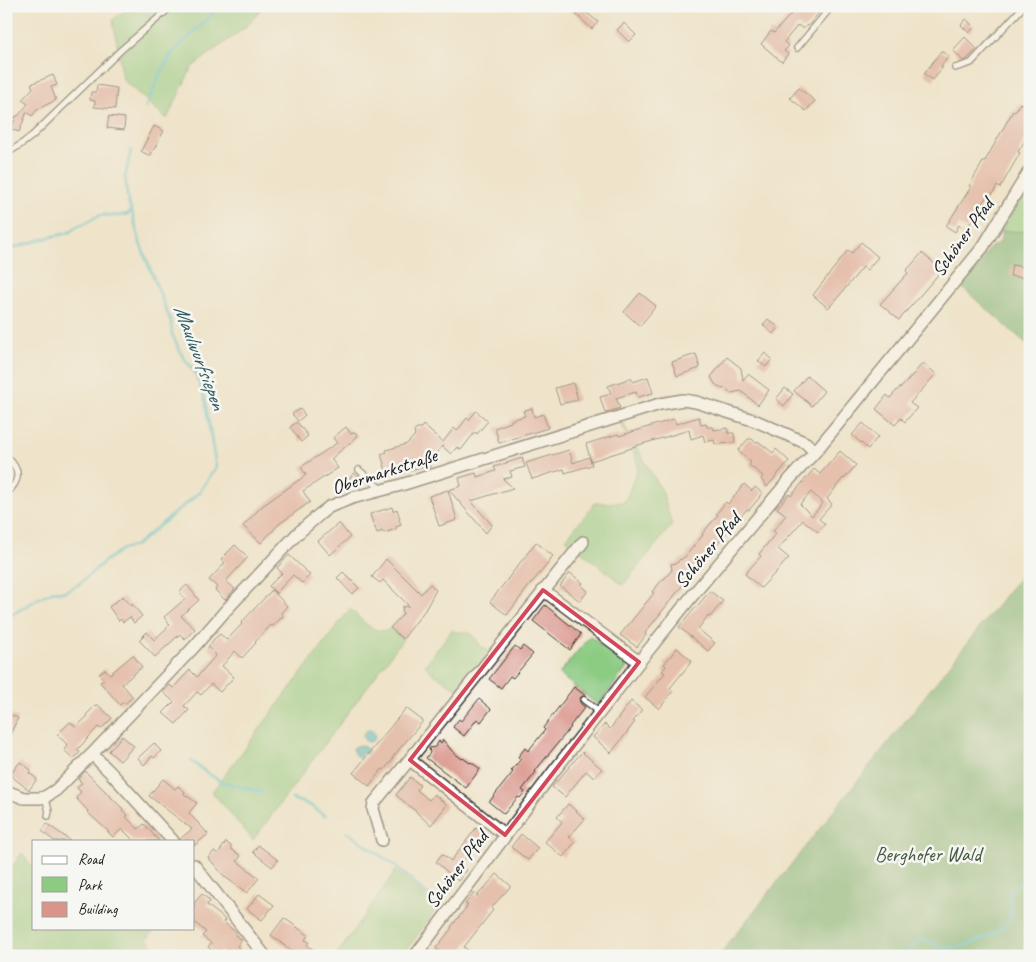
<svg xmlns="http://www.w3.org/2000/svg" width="1036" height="962" font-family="Caveat,sans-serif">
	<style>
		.green { fill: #8bcb82; stroke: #54744f }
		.forest { fill: #70af70; stroke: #466646 }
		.water { fill: #50bdc9; stroke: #366c72 }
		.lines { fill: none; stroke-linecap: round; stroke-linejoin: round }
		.stream { stroke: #50bdc9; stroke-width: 3 }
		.building { fill: #da948a; fill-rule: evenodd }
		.service-casing { stroke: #3c3a36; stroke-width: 8 }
		.minor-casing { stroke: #3c3a36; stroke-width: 14 }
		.service { stroke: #fff; stroke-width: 5.5 }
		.minor { stroke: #fff; stroke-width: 11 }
		.marked { fill: none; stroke: #d1495b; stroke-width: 4; stroke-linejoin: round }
		.labels { text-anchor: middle; stroke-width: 5; stroke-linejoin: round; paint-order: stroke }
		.street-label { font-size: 20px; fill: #1c1c1c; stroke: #f6f6f2 }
		.park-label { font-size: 20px; fill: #435940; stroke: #f6f6f2 }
		.water-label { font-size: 21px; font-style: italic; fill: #315c61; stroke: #f6f6f2 }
	</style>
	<rect width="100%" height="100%" fill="#f6f6f2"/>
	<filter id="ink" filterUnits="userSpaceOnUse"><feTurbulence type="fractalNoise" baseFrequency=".02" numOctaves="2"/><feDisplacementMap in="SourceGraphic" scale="10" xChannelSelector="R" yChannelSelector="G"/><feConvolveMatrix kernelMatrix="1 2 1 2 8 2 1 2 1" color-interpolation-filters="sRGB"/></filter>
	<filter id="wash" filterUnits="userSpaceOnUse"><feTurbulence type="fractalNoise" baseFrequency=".0096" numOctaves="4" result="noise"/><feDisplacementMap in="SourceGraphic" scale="20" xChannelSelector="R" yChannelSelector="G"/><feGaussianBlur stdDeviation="1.12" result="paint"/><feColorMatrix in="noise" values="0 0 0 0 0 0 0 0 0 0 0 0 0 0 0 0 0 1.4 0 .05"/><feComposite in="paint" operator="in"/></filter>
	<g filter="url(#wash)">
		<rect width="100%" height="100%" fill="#efe4ca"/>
		<!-- green -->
		<path class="green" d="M130 6H264L247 26 192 67 167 119 123 80 113 20Z
			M1030 182V232L1001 231Z
			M623 420 625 427 662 491 672 525 623 585 566 539 595 503 625 502 638 467 631 444 620 421Z
			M350 609C362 620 369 631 386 631L390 628 403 639 253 840 212 792Z
			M452 630C457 633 459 632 465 632 473 632 478 642 482 648H486L487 649 488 652 483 657 486 659 461 691 455 686H452L439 677 434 675 425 665Z
			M590 636 626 664V669L598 705 559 674Z
			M22 853 27 858 26 860 34 869V928H156L147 939 158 950 162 956H6V876Z
			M396 870 437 908 402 956H336Z"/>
		<!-- forest -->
		<path class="forest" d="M1001 231 1030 232V347L959 285 967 280 990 248 1001 241Z
			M1030 564V956H719L727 945Z"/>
		<!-- water -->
		<path class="water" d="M363 736a6 6 0 1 1 12 0a6 6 0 1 1-12 0Z
			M360 745 366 748 368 752 366 754 363 752 359 758 354 754 353 749 354 747Z"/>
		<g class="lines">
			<!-- stream -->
			<path class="stream" d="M146 107 158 78 171 55 181 44 206 21 218 6
				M6 250 50 237 68 233 78 226 83 224 98 216 104 215 119 216 128 214 131 210
				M6 618 41 597 54 591 62 592 68 590 79 584 105 561 121 550 136 545 199 493 216 467 207 413 206 402 195 372 183 357 172 334 171 322 140 243 131 209 128 203 125 177 131 150
				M191 761 207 773 222 782 262 792
				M292 799 310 805 325 816
				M347 832 397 867 426 894 442 905
				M908 956C908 948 915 944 921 939 933 939 934 949 946 948 965 947 1007 935 1011 913 1012 908 1010 903 1009 898 1008 886 1021 882 1030 877"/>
		</g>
		<g id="blocks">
			<!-- building -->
			<path class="building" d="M567 6H592L586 12 598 22 592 29Z
				M798 6H811L819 13 808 26 807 25 803 29 798 25 784 42 789 46 784 51 788 54 782 62 761 44 771 31 774 33Z
				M966 19 974 27 969 33 961 25Z
				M624 23 636 35 629 42 617 30Z
				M965 37 977 49 966 60 963 61 953 50Z
				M941 51 949 56 941 66 943 67 933 80 924 74Z
				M53 75 57 85 51 87 56 100 38 109 32 116 27 112 19 132 11 129 16 116H18L28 104 22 100 33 88 31 84Z
				M97 85 117 88 115 109 94 107 95 101 90 100 91 92H96Z
				M799 88 815 101 806 111 790 98Z
				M1020 103 1030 109V132L1018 152 1020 153 1000 188 997 186 990 198 987 196 966 230 959 225 955 232 946 226 971 187 969 186 984 160 985 161 1013 111 1015 112Z
				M109 116 125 118 124 130 107 128Z
				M154 126 164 131 150 156 141 151Z
				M861 242 878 257 867 270 863 267 834 302 828 308 813 295 848 250 852 253Z
				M922 253 942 270 899 320 880 304 908 273 906 271Z
				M1012 265 1030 268V278L1010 276Z
				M640 293 656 306 640 326 624 312Z
				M768 319 778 327 773 334 763 325Z
				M765 353 772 359 766 367 758 361Z
				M696 354 700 368 677 376 672 362Z
				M727 357 741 368 743 380 748 374 769 390 758 405 741 391 731 393 725 388 722 389 715 384 711 377Z
				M923 363 936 374 910 403 917 408 905 422 901 418 895 425 876 409 887 395 890 398 900 387 901 388Z
				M807 376 824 391 812 406 794 391Z
				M648 377 653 393 638 397 636 392 616 398 620 408 605 413 600 397 611 394 608 386 631 378 633 382Z
				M573 383 578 400 560 404 555 388Z
				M785 388 793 394 784 406 776 399Z
				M532 408 534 417 543 414 548 428 499 443 495 428 511 422V420L525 416 523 411Z
				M300 409 305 415 298 421 292 414Z
				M476 411 488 421 477 434 475 432 461 450 457 447 451 454 442 446 430 460 433 463 428 469 424 466 388 477 381 454 387 452 386 450 407 444 415 435 414 432 417 428H421L423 425 443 442 454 428 457 431 467 418 469 420Z
				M699 417 701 425 706 424 707 427H713L714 430 728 428V433H734L735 443 715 444 714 440 705 442 703 435 691 439 689 430 632 447V448L591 461 586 444 618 434 619 436 674 419 676 424Z
				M297 422 308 436 301 442 290 427Z
				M863 423 878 437 868 449 852 435Z
				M346 427 351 434 355 432 358 436 331 459 338 468 303 491 310 502 279 524 261 543 243 526 261 507 306 475 301 467 337 443 333 438Z
				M748 439H752L756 443 758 441 773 453 776 449 789 461 767 487 761 479 763 476 749 465 751 462 738 451Z
				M569 450 573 463 589 457 592 465 565 473 564 469 532 479 526 463Z
				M840 451 856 465 844 479 843 478 827 499 832 504 819 519 825 524 818 532 803 520 778 549 789 558 761 588 745 574 761 556 759 554 776 533 773 531 786 515 777 508 789 494 791 496 814 469 820 474ZM811 492 823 503 812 516 800 504Z
				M522 458 525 467 510 471 512 477 503 479 513 488 471 501 492 525 486 533 449 490 461 486 459 478 476 473 477 477 496 471 494 467Z
				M354 473 364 482 360 487H357L348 480Z
				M744 484 752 491 755 487 762 493 759 497H760L749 510 747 509 716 545 715 544 645 633 646 635 637 647 620 635 654 593 652 592 663 579H664L672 570 671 564 677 563 680 559 681 560 684 557V558L703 535 702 534 718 515 716 514 726 502 728 504Z
				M448 490 457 520 439 526 429 496Z
				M392 507 393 511 397 509 400 519H399L401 525 396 527V529L384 533 383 531 377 533 375 527H374L370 514Z
				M339 523 350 537 330 555 318 541Z
				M536 542 553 556 550 559 551 560 529 586 507 615 490 602Z
				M235 545 248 557 226 581 235 589 225 600 215 590 217 587 209 580 225 563 221 559Z
				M289 555 310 575 302 583 293 575 276 593 269 586 282 573 277 568Z
				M386 559 421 594 430 584 436 590 425 610 403 639 390 628 403 614 402 607 409 606 383 580 380 583 372 577Z
				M343 572 359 588 352 594 337 578Z
				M570 573 583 583 581 585 588 591 580 601 560 586Z
				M187 585 199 600 181 616 195 629 185 639 180 634 155 657 139 640 147 632 154 640 170 625 164 617 185 599 179 592Z
				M272 590 287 606 281 613 283 616 273 626 271 625 255 642 256 643 242 658 235 651 222 666 234 677 220 692 211 684 201 695 197 692 184 706 189 710 176 724 163 713 174 702 163 692 170 685 173 688 190 670 197 677 216 655 208 647 214 639 220 634 227 640 242 624 241 623Z
				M710 591 723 601 710 617 708 616 698 629 715 643 708 651 679 627Z
				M123 596 131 606 132 604 142 616 134 623 130 617 123 622 121 619 119 621 109 607Z
				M545 605 581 634 570 650 533 621Z
				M515 646 520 650 523 646 533 654 513 678 510 676 501 688 489 679Z
				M677 648 692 661 670 688 673 691 659 709 645 697 665 673 662 671 666 666 664 664Z
				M133 655 142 667 122 684 133 697 124 704 123 702 120 705 100 682 104 680 99 674 105 669 110 674Z
				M574 687 586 696H582L579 700 581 704 585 707 570 726 571 727 535 771 536 772 522 790 525 792 520 798 518 797 504 814 489 802 513 772 511 771 521 759 518 757 525 748 528 751 545 730 543 728Z
				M479 699 491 709 481 722 477 719 464 736 453 727 459 719 461 721Z
				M631 701 642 710 633 721 635 722 611 753 593 737 605 724 610 729Z
				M97 704 112 718 101 729 98 727 77 750 80 752 74 759 64 750 68 745 57 735 70 722 76 727 88 716 86 715Z
				M406 708 423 721 392 758 393 759 384 770 382 769 369 786 353 773Z
				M6 713 18 718 6 743Z
				M122 736 134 746 120 761 109 751Z
				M443 740 453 752 462 759 463 758 470 763 471 762 480 769 466 788 426 758 430 753 429 748 435 747 439 741 441 743Z
				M154 743 161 751 154 758 152 756 144 765 138 758Z
				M582 752 602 769 594 778 586 771 565 797 552 787Z
				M20 762 31 770 29 773 37 779 29 790 10 775Z
				M85 771 123 809 122 810 128 815 126 817 138 829 144 824 159 841H134L122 829 113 837 108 832V831L87 812 88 811 76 798 81 792 77 788 82 783 78 779Z
				M410 777 420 785 417 790 429 800 434 794 447 805 431 825 418 814V813L396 795Z
				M163 779 175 789 178 786 185 792 184 794 197 803 189 813 208 834 194 846V841H180V839L192 829 149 796Z
				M568 804 585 819 569 837 575 842 563 857 545 842 562 822 557 817Z
				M47 824 57 831 71 841H54L42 831Z
				M476 828 488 838 478 851 473 848 460 865 467 870 458 881 436 862 442 854 451 861Z
				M521 834 538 848 528 860 511 847Z
				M226 842 231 846V849L241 856 237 861 259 878 247 893 225 877 212 862 208 858 214 851 218 854Z
				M258 845 278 860 272 867 253 852Z
				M497 874 511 886 491 908 493 910 464 947 469 951 465 956H445L436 948 452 928 451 927 468 905 465 904 474 893 477 896Z
				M202 894 210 901 207 905 221 916 225 920 223 922 237 933 235 935 242 940 237 946 240 949 234 956H226L220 951 217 955 208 947 211 943 202 936 206 932 194 922V903Z
				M259 894 274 905 262 920 247 909Z
				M284 918 308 935 305 940 309 942 307 945 321 956H298L271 935Z"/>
		</g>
	</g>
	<g filter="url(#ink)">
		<use href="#blocks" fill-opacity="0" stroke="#3c3a36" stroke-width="1"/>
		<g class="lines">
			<!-- service casing -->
			<g class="service-casing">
				<path id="service" d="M797 48 832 6
					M955 68 971 63 1024 6
					M6 154 20 145 32 136 121 50 172 6
					M6 456C21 470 21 480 6 494
					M359 470 382 490
					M584 700 600 712
					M45 797 49 811 48 816"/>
			</g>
			<!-- minor casing -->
			<g class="minor-casing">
				<path id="minor" d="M543 590 639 662
					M92 754 111 773 173 841
					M410 760 505 835
					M6 791 24 798H40L45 797 56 790 92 754 194 647 227 609 297 534 320 514 329 507 352 498 401 485 660 404 683 400 696 402 756 421 806 443 815 452
					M382 840 373 809 374 803C445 717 513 629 583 542
					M194 865 265 956
					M415 956 554 771 639 662 692 596 790 479 815 452 983 247 1030 170"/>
			</g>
			<!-- service -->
			<use href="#service" class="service"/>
			<!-- minor -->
			<use href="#minor" class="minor"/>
		</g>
	</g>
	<!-- marked area -->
	<path d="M0 0H1036V962H0ZM543 590 639 662 505 835 410 760Z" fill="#efe4ca" fill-opacity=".55" fill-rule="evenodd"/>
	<path class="marked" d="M543 590 639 662 505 835 410 760Z"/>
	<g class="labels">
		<!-- street labels -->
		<g class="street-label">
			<text transform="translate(962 237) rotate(-54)" y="7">Schöner Pfad</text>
			<text transform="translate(384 471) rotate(-18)" y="7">Obermarkstraße</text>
			<text transform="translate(707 550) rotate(-50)" y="7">Schöner Pfad</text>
			<text transform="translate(456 869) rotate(-53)" y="7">Schöner Pfad</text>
		</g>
		<!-- park labels -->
		<g class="park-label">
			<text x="928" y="861">Berghofer Wald</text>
		</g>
		<!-- water labels -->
		<g class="water-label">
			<text transform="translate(200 357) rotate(69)" y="7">Maulwurfsiepen</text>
		</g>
	</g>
	<!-- margin -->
	<rect width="1036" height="962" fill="none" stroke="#f6f6f2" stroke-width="25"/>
	<!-- legend -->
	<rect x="32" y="840" width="162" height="90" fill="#f6f6f2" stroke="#9f9f9c"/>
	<rect x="42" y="856" width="25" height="8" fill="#ffffff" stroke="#9f9f9c"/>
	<text x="78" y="864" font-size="15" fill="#1c1c1c">Road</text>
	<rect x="42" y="877" width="25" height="15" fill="#8bcb82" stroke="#9f9f9c"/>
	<text x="78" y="890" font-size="15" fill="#1c1c1c">Park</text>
	<rect x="42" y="902" width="25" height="15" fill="#da948a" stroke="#9f9f9c"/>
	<text x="78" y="914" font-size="15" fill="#1c1c1c">Building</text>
</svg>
